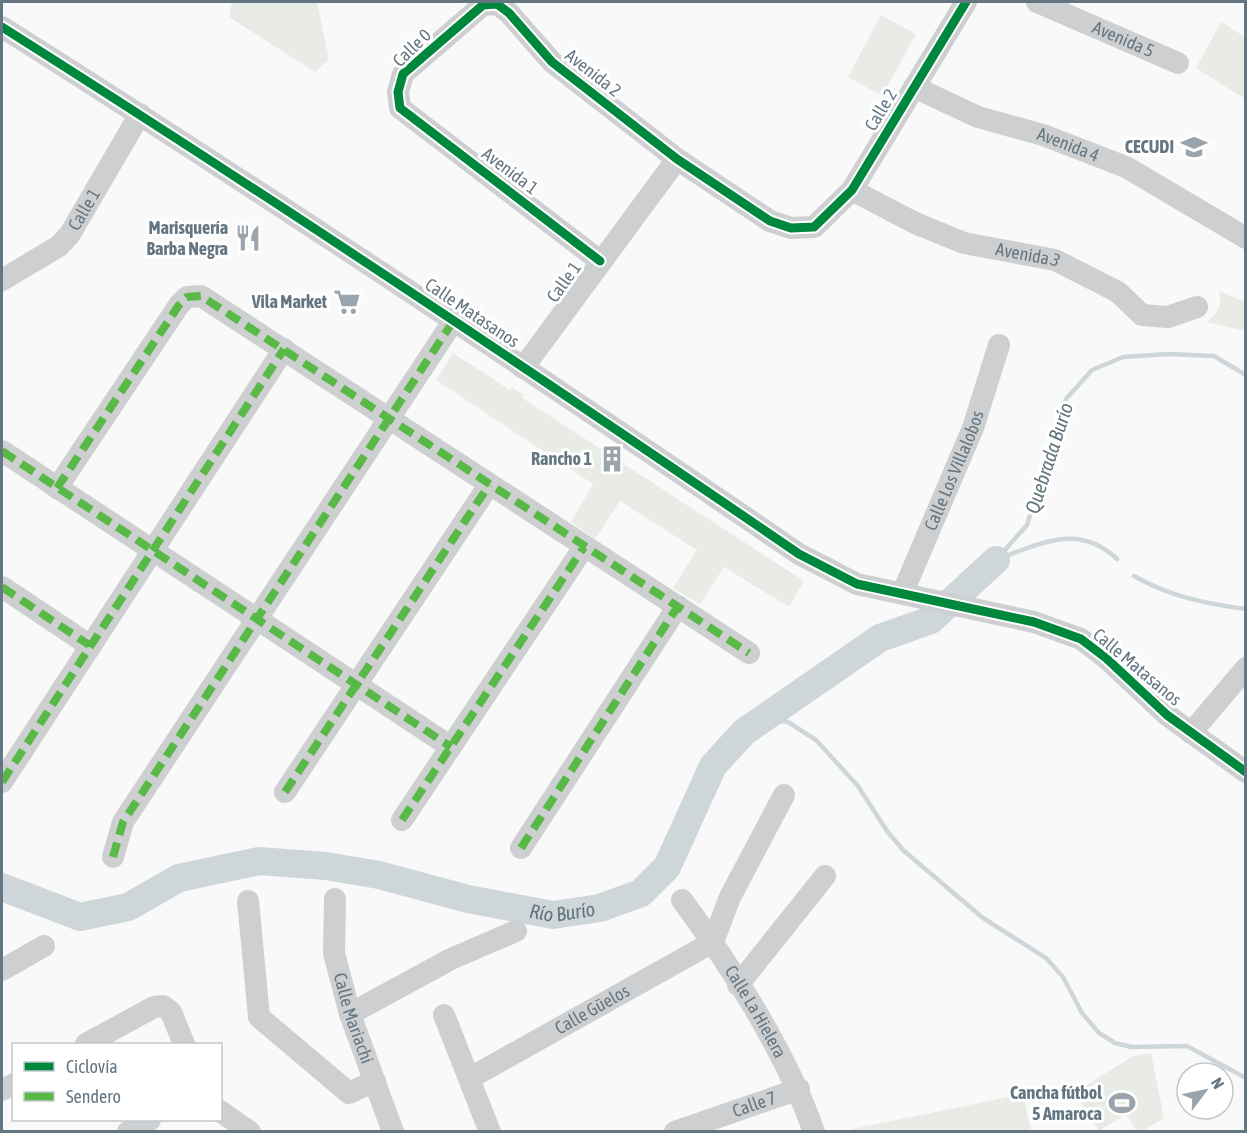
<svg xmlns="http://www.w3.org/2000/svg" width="1247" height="1133" font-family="'Asap Condensed',sans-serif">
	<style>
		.green { fill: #e8ebe6 }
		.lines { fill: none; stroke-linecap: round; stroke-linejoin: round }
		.stream { stroke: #ced6d9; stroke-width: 4.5 }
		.river { stroke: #ced6d9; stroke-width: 28 }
		.minor { stroke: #cecfd0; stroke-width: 22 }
		.quiet { stroke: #58b947; stroke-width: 8; stroke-dasharray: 15 8; stroke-linecap: butt }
		.cycleway-casing { stroke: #fff; stroke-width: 13 }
		.cycleway { stroke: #00873e; stroke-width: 9 }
		.labels { text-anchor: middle; stroke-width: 6; stroke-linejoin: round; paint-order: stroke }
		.street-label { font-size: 18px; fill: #657683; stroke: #fff }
		.poi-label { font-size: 18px; font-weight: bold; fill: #657683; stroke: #fff; text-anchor: end }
		.water-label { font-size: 20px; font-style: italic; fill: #60757c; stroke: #fff }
	</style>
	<rect width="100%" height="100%" fill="#f9f9f9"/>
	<!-- green -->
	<path class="green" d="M232 2H317L329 59 315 72 229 17Z
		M881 15 916 34 882 96 848 77Z
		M1221 22 1245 37V99L1196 68Z
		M1219 291 1245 302V331L1207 322C1218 313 1223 306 1219 291Z
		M453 353 510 390 512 387 524 395 522 398 804 581 789 607 724 567 700 604 673 588 697 550 620 501 595 539 571 522 593 484 436 380Z
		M1151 1053 1164 1118 1143 1131H1137L1126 1114 1099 1131 1075 1092 1133 1056Z
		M1023 1094 1031 1131H843Z"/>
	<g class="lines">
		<!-- stream -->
		<path class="stream" d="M998 559C1041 543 1079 523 1117 559
			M996 560 1027 525 1066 399 1092 370 1123 357 1168 354 1214 356 1246 375
			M1134 576C1169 596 1206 604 1246 609
			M763 719 788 722 816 740 858 786 887 831 903 850 983 918 1046 958 1063 977 1082 1013 1099 1033 1115 1043 1131 1047 1187 1046 1246 1078"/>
		<!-- river -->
		<path class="river" id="s1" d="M2 887 80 917 128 907 179 878 259 861 326 866 379 875 468 899 553 915 600 908 641 893 667 867 713 766 744 732 880 638 931 620 996 560"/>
		<!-- minor -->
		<g class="minor">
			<path id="s2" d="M1037 2 1178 63"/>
			<path d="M2 27C271 197 536 374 799 554L857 584 1034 622 1081 639 1106 658 1167 715 1246 772"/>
			<path id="s3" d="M914 87 978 117 1043 135 1126 167 1246 238"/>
			<path id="s4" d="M852 190 915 223 964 243 1055 260 1118 292 1142 315 1168 317 1197 307"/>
			<path d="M600 261 400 108 398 92 403 74 483 5 497 4 509 13 552 62 677 159 770 221 791 228 814 227 852 190 966 2"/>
			<path id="s5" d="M2 280 59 246 70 234 140 114"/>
			<path d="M523 368 677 159"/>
			<path d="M2 451 451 747"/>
			<path d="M57 488 179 305 187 297 201 296 749 653"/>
			<path d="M2 587 89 645"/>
			<path id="s6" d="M903 592 973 428 999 345"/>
			<path d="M1191 733 1246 668"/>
			<path d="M2 782 284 349"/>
			<path d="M285 792 489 485"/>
			<path d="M402 820 584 547"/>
			<path d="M521 848 678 606"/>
			<path d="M113 857 123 822 454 320"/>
			<path id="s7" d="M335 899 334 953 350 1014 393 1132"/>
			<path id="s8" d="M682 900C731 966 787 1054 814 1132"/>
			<path d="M248 901 259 1017 349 1093 375 1081"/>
			<path d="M2 970 44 946"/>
			<path d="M738 985 825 876"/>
			<path d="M350 1014 451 959 516 931"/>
			<path d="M444 1015 490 1132"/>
			<path d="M86 1044 154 1007 163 1006 171 1012 184 1044"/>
			<path id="s9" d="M470 1078 713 942 730 897 784 795"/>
			<path d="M2 1090 14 1084"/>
			<path d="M220 1111 250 1132"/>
			<path d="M128 1132 150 1120"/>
			<path id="s10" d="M675 1132 799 1089"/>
		</g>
		<!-- quiet -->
		<path class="quiet" d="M2 451 451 747
			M57 488 179 305 187 297 201 296 749 653
			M2 587 89 645
			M2 782 284 349
			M285 792 489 485
			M402 820 584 547
			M521 848 678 606
			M113 857 123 822 454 320"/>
		<!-- cycleway casing -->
		<g class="cycleway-casing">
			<path id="cycleway" d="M2 27C271 197 536 374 799 554L857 584 1034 622 1081 639 1106 658 1167 715 1246 772
				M600 261 400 108 398 92 403 74 483 5 497 4 509 13 552 62 677 159 770 221 791 228 814 227 852 190 966 2"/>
		</g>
		<!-- cycleway -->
		<use href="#cycleway" class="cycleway"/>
	</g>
	<!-- icons -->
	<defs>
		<g id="school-bare" transform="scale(2.07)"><path d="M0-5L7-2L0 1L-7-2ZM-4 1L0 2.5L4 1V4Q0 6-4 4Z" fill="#99a4ac" stroke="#fff" stroke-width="2.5" paint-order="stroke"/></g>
		<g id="restaurant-bare" transform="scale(2.07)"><path d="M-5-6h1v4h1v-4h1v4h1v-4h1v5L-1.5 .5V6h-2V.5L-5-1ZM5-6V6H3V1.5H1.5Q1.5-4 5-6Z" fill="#99a4ac" stroke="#fff" stroke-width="2.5" paint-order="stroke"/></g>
		<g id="supermarket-bare" transform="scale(2.07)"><path d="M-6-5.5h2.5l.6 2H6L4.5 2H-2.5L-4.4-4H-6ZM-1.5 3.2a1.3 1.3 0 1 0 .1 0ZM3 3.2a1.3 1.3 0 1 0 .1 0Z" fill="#99a4ac" stroke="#fff" stroke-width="2.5" paint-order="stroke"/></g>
		<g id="building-bare" transform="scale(2.07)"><path d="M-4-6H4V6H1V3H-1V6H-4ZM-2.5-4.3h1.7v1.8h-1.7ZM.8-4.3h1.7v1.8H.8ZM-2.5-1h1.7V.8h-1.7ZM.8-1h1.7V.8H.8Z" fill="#99a4ac" stroke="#fff" stroke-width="2.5" paint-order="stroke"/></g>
		<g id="stadium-bare" transform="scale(2.07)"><path d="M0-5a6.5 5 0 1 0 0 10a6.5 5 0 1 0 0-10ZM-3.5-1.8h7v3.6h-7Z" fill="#99a4ac" stroke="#fff" stroke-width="2.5" paint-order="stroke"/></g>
	</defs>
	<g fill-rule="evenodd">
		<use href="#school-bare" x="1194" y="147"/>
		<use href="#restaurant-bare" x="248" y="238"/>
		<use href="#supermarket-bare" x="347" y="302"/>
		<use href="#building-bare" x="612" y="459"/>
		<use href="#stadium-bare" x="1122" y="1103"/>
	</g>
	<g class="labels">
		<!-- street labels -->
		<g class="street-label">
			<text dy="6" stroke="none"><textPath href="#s2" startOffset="94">Avenida 5</textPath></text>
			<text transform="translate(412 48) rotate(-44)" y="6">Calle 0</text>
			<text transform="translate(593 73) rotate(38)" y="6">Avenida 2</text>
			<text transform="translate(881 110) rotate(-59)" y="6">Calle 2</text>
			<text dy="6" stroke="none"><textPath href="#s3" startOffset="165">Avenida 4</textPath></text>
			<text transform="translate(510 171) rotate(37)" y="6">Avenida 1</text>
			<text dy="6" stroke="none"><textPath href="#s5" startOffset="111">Calle 1</textPath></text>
			<text dy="6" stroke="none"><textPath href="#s4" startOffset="189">Avenida 3</textPath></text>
			<text transform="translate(564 282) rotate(-54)" y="6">Calle 1</text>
			<text transform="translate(472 313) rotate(34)" y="6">Calle Matasanos</text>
			<text dy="6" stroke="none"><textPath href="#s6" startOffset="132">Calle Los Villalobos</textPath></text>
			<text transform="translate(1137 667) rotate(40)" y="6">Calle Matasanos</text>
			<text dy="6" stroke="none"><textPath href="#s9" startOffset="140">Calle Güelos</textPath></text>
			<text dy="6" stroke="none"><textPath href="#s8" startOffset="134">Calle La Hielera</textPath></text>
			<text dy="6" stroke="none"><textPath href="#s7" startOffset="122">Calle Mariachi</textPath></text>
			<text dy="6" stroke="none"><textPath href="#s10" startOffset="84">Calle 7</textPath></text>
		</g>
		<!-- poi labels -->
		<g class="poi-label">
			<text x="1174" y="153">CECUDI</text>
			<text x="228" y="234">Marisquería<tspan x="228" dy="21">Barba Negra</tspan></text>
			<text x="327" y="308">Vila Market</text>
			<text x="592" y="465">Rancho 1</text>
			<text x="1102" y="1099">Cancha fútbol<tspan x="1102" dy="21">5 Amaroca</tspan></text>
		</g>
		<!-- water labels -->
		<g class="water-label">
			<text transform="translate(1049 458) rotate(-72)" y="7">Quebrada Burío</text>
			<text dy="7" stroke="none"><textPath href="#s1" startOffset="582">Río Burío</textPath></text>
		</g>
	</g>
	<!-- border -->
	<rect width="1247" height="1133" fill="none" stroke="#657683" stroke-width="6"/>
	<!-- legend -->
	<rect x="12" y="1043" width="210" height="78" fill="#ffffff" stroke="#c1c8cd" stroke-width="1.5"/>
	<rect x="24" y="1062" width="30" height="9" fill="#00873e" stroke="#c1c8cd" stroke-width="1.5"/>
	<text x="66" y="1073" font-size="18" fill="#657683">Ciclovía</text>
	<rect x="24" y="1092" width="30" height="9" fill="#58b947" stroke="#c1c8cd" stroke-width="1.5"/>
	<text x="66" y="1103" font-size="18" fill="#657683">Sendero</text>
	<!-- north arrow -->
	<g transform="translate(1205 1091) rotate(58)"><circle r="28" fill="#ffffff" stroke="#c1c8cd" stroke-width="1.5"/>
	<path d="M0-4.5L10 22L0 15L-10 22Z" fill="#99a4ac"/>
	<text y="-9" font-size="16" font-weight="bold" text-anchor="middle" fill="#657683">N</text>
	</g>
</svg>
